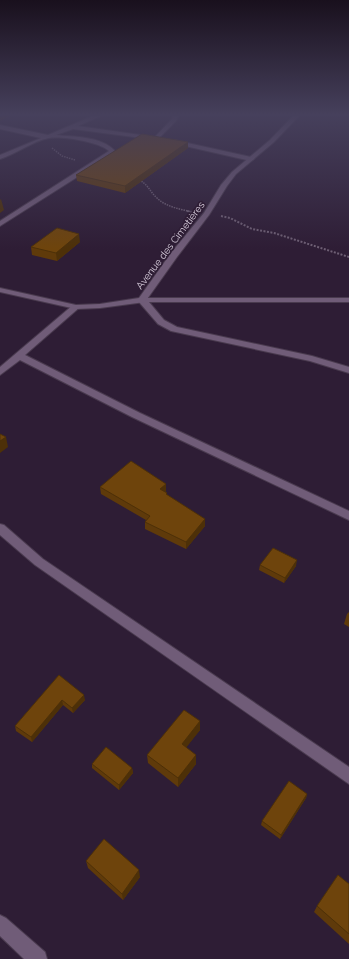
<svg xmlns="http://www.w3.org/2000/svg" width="349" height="959" font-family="Raleway,sans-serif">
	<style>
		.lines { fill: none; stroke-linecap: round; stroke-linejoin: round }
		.minor-casing { stroke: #493a4e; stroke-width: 2 }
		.tertiary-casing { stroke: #493a4e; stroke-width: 2 }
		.path-far1 { stroke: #6e5f74; stroke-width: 1.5; stroke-dasharray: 1.5 1; stroke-linecap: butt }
		.path { stroke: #6e5f74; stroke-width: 2; stroke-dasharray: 2 1.5; stroke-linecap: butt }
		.minor { fill: #705c78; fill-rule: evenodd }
		.tertiary { fill: #705c78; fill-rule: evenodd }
		.wall { fill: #5f3a0a }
		.shaded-wall { fill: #4d3008 }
		.building { fill: #6e440c; stroke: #4d3008 }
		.labels { text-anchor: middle; stroke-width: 3.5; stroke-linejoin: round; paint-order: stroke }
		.far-street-label { font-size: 10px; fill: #d9cfde; stroke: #2e1d35 }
	</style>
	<rect width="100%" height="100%" fill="#2e1d35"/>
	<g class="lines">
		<!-- minor casing -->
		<g class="minor-casing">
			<path id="minor" d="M95 115H103L78 126 155 137 172 119 173 115H179L176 121 157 140 73 129 56 135C75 137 101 136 115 151L112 155 0 226V221L109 151C99 142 63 136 49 138 33 141 16 154 0 159V155L41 138 0 129V125L48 135Z
				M174 140 251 157 254 159 251 161 172 143V141Z
				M139 298H349V302H149L164 320 177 327 312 356 349 367V373L310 361 171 331 158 324 139 302Z
				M73 305H76L80 307 25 355 140 413 349 511V520L132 417 20 360 0 375V367Z
				M0 524 4 525 43 559 349 767V784L35 565 0 535Z
				M0 915 6 918 45 952 47 959H24L0 936Z"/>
		</g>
		<!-- tertiary casing -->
		<g class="tertiary-casing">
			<path id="tertiary" d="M294 115H300L274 142 236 174 227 186 209 215 177 257 145 302 100 308 76 309 0 292V288L76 305 100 304 139 298 171 253 204 213 221 185 232 172 270 140Z"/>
		</g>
		<!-- path-far1 -->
		<path class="path-far1" d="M52 148 62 156 75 160
			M139 180C148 184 150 192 157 198 166 207 180 209 192 212"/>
		<!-- path -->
		<path class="path" d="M187 211 192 212
			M221 216 230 218 252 229 274 233 349 257"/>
		<!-- minor -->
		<use href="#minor" class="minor"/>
		<!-- tertiary -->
		<use href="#tertiary" class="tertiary"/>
	</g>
	<!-- wall -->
	<path class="wall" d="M188 148 125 193 77 181 76 175Z
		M80 242 57 261 32 255 31 247Z
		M166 484V491L165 492 167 493V495L205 526 186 549 145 529V522L146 520 101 494 100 487Z
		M260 565 296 566 284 583 259 570Z
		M349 612V627L344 624 347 614Z
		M59 675 85 700 73 713 63 705 32 742 16 731 15 726Z
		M200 721V730L186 747 196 764 178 787 148 763 147 755Z
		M92 764 132 768 133 773 119 790 92 768Z
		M307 794 306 798 280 839 261 825 262 821Z
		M86 861 140 877 123 900 88 868Z
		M349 884V944L314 912 317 906Z"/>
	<!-- shaded-wall -->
	<path class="shaded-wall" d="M3 115H12L0 121V117Z
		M188 142V148L125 193V186Z
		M1 199 4 210 0 213V200Z
		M79 234 80 242 57 261 56 253Z
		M6 437 8 447 0 453V441Z
		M166 484V491L161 496 160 489Z
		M205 519V526L186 549V542Z
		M297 560 296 566 284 583 285 578Z
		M84 695 85 700 73 713 72 708Z
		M62 700 63 705 32 742 31 737Z
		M200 721V730L182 753V744Z
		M196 755V764L178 787V778Z
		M132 768 133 773 119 790V785Z
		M307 794 306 798 280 839 281 835Z
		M139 870 140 877 123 900 122 894Z"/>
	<!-- building -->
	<path class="building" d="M142 134 188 142 125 186 76 175Z
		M57 228 79 234 56 253 31 247Z
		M0 434 6 437 0 441Z
		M131 461 166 484 160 489 167 493 166 494 205 519 186 542 145 522 150 516 100 487Z
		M273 548 297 560 285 578 260 565Z
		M59 675 84 695 72 708 62 700 31 737 15 726Z
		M184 710 200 721 182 744 196 755 178 778 147 755Z
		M106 747 132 768 119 785 92 764Z
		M289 781 307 794 281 835 262 821Z
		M104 839 139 870 122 894 86 861Z
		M338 875 349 884V934L317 906Z"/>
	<!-- sky -->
	<linearGradient id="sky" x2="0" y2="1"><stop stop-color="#19101d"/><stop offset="0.46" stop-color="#46405c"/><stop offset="1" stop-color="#46405c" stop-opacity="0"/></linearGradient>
	<rect width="349" height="249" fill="url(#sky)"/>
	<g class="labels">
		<!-- far-street labels -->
		<g class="far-street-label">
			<text transform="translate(170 245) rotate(-53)" y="4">Avenue des Cimetières</text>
		</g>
	</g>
</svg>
